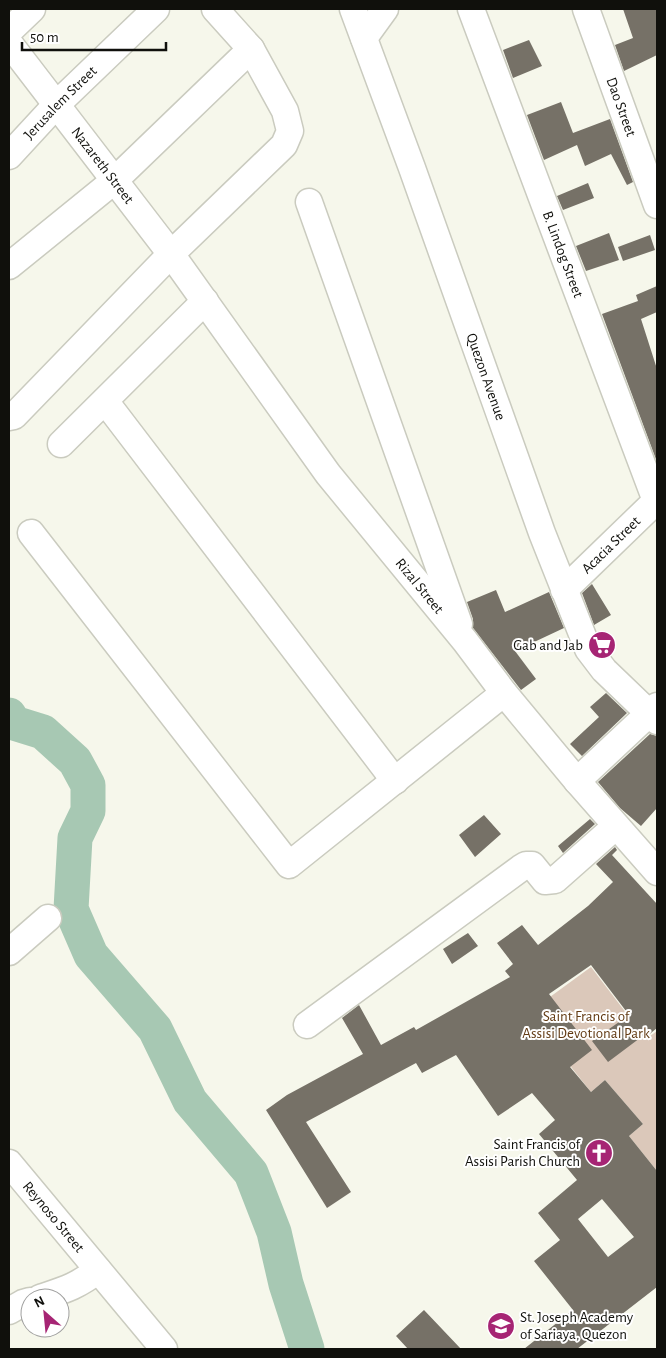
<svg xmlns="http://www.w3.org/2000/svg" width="666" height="1358" font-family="'Alegreya Sans',sans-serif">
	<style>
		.green { fill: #dbc8ba }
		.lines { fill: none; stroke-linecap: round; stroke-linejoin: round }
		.river { stroke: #a7c8b3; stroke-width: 35 }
		.building { fill: #767167; fill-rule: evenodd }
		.minor-casing { stroke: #cacbbf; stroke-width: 29 }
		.minor { stroke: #fff; stroke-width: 26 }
		.labels { text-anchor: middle; stroke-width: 4; stroke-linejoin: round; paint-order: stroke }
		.street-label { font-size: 15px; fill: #10100c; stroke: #fff }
		.poi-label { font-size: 15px; fill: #10100c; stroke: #fff; text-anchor: end }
		.park-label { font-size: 15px; fill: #633b14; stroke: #fff }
	</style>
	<rect width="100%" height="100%" fill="#f6f7eb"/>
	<!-- green -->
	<path class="green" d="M591 967 646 1039 657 1031V1171L629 1136 643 1124 605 1080 591 1092 528 1013Z"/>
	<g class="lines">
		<!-- river -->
		<path class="river" d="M9 715 14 723 43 732 75 761 88 785V811L75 838 71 909 91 955 155 1029 190 1101 251 1173 274 1232 286 1284 307 1349"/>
	</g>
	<!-- building -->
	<path class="building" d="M623 9H657V55L624 71 615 45 633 38Z
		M529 40 542 66 513 78 503 50Z
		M561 102 573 133 610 119 633 182 627 185 611 154 585 166 577 145 544 160 527 115Z
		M588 183 594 198 563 210 557 196Z
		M609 233 619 260 586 271 576 246Z
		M650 235 655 250 623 261 618 247Z
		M657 286V312L641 319 657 369V462L602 314 638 301 636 295Z
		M592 584 611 615 594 625 582 593Z
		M496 590 505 612 549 592 564 628 515 651 536 679 521 690 473 628V619L467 602Z
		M606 693 627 713 582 756 570 744 599 717 590 707Z
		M650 734 657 736V808L641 826 620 808 598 782Z
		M484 815 501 834 475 857 459 835Z
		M590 819 595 824 563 853 558 846Z
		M615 847 617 850 612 855 657 904V1028L646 1037 644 1035 608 1062 592 1041 629 1015 591 965 549 994 592 1050 570 1067 591 1092 605 1080 643 1124 629 1136 657 1171V1287L577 1349H524L573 1310 534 1261 560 1240 538 1213 577 1180 539 1134 555 1120 532 1093 498 1116 456 1055 422 1073 416 1063 306 1122 351 1192 327 1208 266 1110 287 1095 363 1054 342 1018 359 1005 381 1045 414 1027 416 1030 510 977 505 971 513 964 497 943 522 925 538 945 588 906 613 882 596 864ZM602 1199 634 1237 608 1257 578 1219Z
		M468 933 478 946 452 964 443 949Z
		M424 1310 461 1349H408L396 1336Z"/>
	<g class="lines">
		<!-- minor casing -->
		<g class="minor-casing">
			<g id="minor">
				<path id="s1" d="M353 9 412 168 542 533 588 649 604 670 657 721"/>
				<path id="s2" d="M471 9 656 501"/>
				<path id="s3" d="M586 9 657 205"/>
				<path d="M9 31 32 9"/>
				<path d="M364 38 385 9"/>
				<path id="s4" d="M9 43 171 254 328 474 465 641 504 693 577 781 657 872"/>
				<path id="s5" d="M9 156 56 105 156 9"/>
				<path d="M309 202 459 624"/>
				<path d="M9 266 115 180 251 49"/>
				<path d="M105 401 395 781"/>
				<path d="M9 417 14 416 171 254 284 145 290 131 285 111 251 49 215 9"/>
				<path d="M61 444 205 301"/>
				<path d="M31 533 289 865 504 693"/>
				<path id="s6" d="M564 590 657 500"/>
				<path d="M577 781 657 706"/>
				<path d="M9 952 48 918"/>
				<path d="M307 1025 521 868 526 865H532L545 881 555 880 616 826"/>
				<path id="s7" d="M9 1163 164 1349"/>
				<path d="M40 1298C64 1290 78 1286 98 1270"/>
				<path d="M9 1311 23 1303 30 1301"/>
			</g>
		</g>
		<!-- minor -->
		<use href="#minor" class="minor"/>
	</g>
	<!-- icons -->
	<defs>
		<g id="supermarket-disc" transform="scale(1.4375)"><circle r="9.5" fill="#a62574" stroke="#fff"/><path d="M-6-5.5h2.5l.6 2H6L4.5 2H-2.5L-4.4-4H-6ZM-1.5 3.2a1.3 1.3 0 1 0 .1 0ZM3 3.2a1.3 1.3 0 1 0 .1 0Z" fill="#fff"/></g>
		<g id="church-disc" transform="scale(1.4375)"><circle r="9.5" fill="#a62574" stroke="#fff"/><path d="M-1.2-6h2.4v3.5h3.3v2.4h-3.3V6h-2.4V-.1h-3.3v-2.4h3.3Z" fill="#fff"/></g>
		<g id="school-disc" transform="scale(1.4375)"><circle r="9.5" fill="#a62574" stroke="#fff"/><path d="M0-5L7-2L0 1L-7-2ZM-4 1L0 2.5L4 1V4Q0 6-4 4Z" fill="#fff"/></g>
	</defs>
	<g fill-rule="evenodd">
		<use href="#supermarket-disc" x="602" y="645"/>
		<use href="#church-disc" x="599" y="1153"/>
		<use href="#school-disc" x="501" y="1326"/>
	</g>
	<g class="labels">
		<!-- street labels -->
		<g class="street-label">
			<text dy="5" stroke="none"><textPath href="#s5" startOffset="74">Jerusalem Street</textPath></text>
			<text dy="5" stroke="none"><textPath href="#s3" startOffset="104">Dao Street</textPath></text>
			<text dy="5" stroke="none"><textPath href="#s4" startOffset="154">Nazareth Street</textPath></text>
			<text dy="5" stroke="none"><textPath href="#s2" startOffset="262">B. Lindog Street</textPath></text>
			<text dy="5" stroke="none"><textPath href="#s1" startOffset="391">Quezon Avenue</textPath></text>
			<text dy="5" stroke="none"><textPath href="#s6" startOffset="65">Acacia Street</textPath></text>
			<text dy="5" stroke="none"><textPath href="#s4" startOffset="681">Rizal Street</textPath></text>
			<text dy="5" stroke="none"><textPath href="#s7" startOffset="70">Reynoso Street</textPath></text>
		</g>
		<!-- poi labels -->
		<g class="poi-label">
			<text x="583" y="650">Gab and Jab</text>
			<text x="580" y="1149">Saint Francis of<tspan x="580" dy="17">Assisi Parish Church</tspan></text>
			<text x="520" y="1322" text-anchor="start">St. Joseph Academy<tspan x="520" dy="17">of Sariaya, Quezon</tspan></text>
		</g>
		<!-- park labels -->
		<g class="park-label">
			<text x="586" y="1021">Saint Francis of<tspan x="586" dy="17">Assisi Devotional Park</tspan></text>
		</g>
	</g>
	<!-- border -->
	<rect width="666" height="1358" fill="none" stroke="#10100c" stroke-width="20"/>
	<!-- north arrow -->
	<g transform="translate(45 1313) rotate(333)"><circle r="24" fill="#ffffff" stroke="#9f9f9e"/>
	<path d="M0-4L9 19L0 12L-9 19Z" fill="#a62574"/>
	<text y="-8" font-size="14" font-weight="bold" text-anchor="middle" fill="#10100c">N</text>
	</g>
	<!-- scale -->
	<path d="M22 42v8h144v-8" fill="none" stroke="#10100c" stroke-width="2.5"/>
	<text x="30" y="42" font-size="15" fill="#10100c" stroke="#ffffff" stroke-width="4" paint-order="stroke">50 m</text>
</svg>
